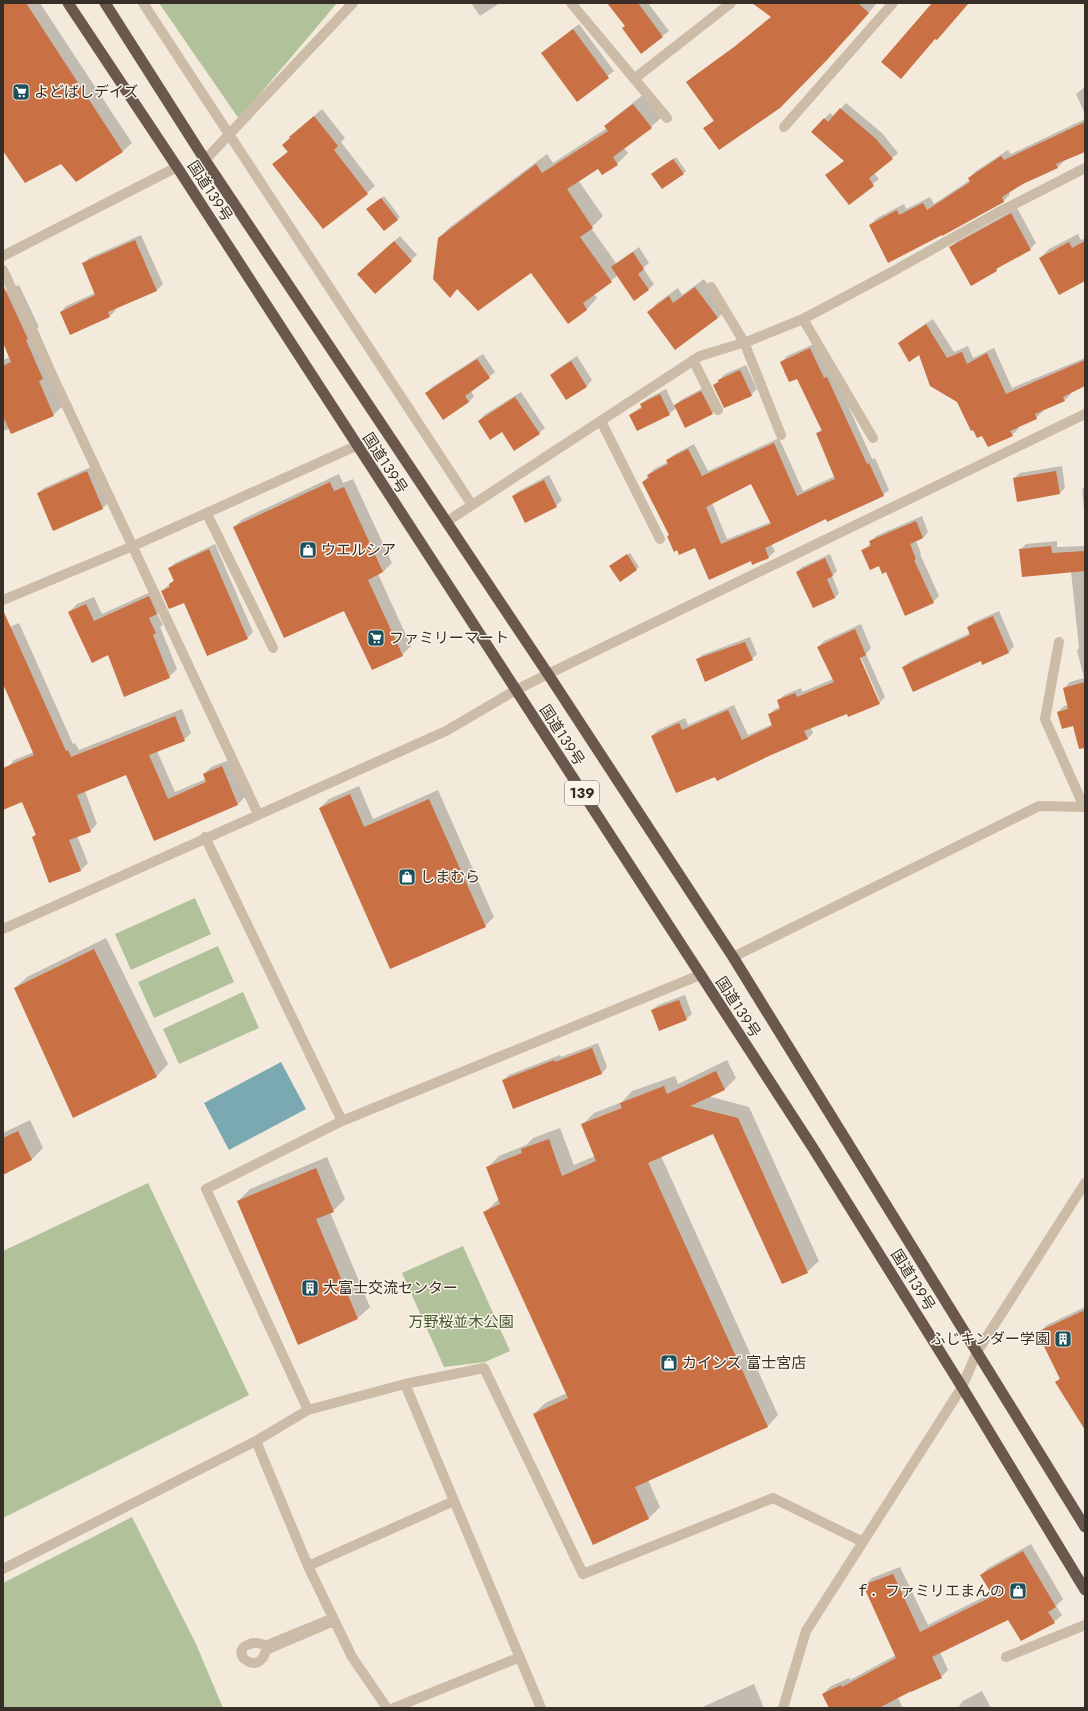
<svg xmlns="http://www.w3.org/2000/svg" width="1088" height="1711" font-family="Jost,'Noto Sans JP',sans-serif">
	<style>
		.green { fill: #b1c29b }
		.water { fill: #7aa9b1 }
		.shadow { fill: #0003; fill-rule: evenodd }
		.building { fill: #c97144; fill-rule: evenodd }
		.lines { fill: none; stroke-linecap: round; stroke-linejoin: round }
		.service { stroke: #cbbba7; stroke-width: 10 }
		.minor { stroke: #cbbba7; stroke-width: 10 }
		.trunk { stroke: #6a584c; stroke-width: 11 }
		.labels { text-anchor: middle; stroke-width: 3; stroke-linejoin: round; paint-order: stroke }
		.shield { fill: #faf4e8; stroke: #726962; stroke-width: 1 }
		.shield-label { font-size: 14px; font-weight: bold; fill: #382e28 }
		.poi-label { font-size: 15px; fill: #382e28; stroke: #faf4e8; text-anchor: start }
		.street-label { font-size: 15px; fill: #382e28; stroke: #faf4e8 }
		.park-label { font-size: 15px; fill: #42572b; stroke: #faf4e8 }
	</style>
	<rect width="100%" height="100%" fill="#f3eadc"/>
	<!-- green -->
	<path class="green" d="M159 3H337L239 119Z
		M195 898 211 934 131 970 115 934Z
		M218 946 234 982 154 1018 138 982Z
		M243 992 259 1028 179 1064 163 1029Z
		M148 1183 249 1395 3 1518V1251Z
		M463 1246 510 1351 485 1362 444 1367 402 1273Z
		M132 1517 196 1644 223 1708H3V1583Z"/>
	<!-- water -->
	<path class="water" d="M281 1062 306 1109 229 1150 204 1103Z"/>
	<!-- shadow -->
	<path class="shadow" d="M3 3H40L132 143 123 151 77 180 62 163 3 149Z
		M471 3H500L480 16Z
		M608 3H648L669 31 641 52 626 26Z
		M780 3H877L852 32 780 107 705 128 715 119 693 77 741 42 777 12Z
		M579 24 614 71 577 100 548 48Z
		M1085 87V112H1084L1076 94Z
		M644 94 662 117 651 127 624 148 628 153 617 164 603 173 598 167 578 180 603 216 591 228 616 263 639 247 649 263 643 268 654 284 648 290 618 275 594 294 597 298 587 309 568 322 531 271 458 288 450 296 439 238 450 227 547 154 553 163 607 128 605 126 616 116Z
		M846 103 882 133 898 153 874 173 879 179 849 203 827 175 845 160 813 132 830 113 834 116Z
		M322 109 345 138 341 142 375 186 367 193 274 164 288 151 290 137Z
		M1085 119V151L1065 160 1058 167 1022 183 1009 192 1010 194 1004 201 870 225 877 218 904 204 906 209 930 197 934 204 970 180 969 178 976 171 1008 150 1011 154Z
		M676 157 686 171 662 188 655 171Z
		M384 196 400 217 384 230 370 206Z
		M1017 208 1036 243 1030 249 1001 265 996 270 950 248 956 242Z
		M1078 234 1081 240 1085 238V280L1040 258 1049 249Z
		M141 235 163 284 157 290 114 308 116 310 110 316 70 334 61 312 66 306 95 293 83 264 89 258Z
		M400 236 417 255 411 260 364 268Z
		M704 279 726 309 718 318 649 312 657 303 678 288 682 295Z
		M19 285 39 327 37 328 54 367 65 404 53 415 3 431V360L10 357 3 340V292Z
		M933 319 954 352 968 346 973 358 994 348 1012 388 1085 358V385L1071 392V394L1065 400 1042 410 1043 411 1036 418 1018 426 1019 428 1012 435 983 434 919 354 899 343 906 337Z
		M816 343 833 372 872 459 875 458 889 490 883 495 826 518 771 544 775 551 769 557 753 564 751 560 696 547 670 534 643 482 654 469 668 462 667 461 673 455 694 444 708 471 779 438 803 491 835 476 817 434 822 429 797 377 781 362 787 356ZM752 482 771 522 727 539 712 503Z
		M483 354 495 372 471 391 474 396 469 402 444 418 427 393 432 387Z
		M577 356 592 380 587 386 567 399 551 375 557 369Z
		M746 365 757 389 751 395 725 407 714 385 725 374Z
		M707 386 718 407 712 413 676 408 669 414 630 415 642 406 641 404 647 399 666 389 674 406 681 400Z
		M521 392 545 428 539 433 502 431 479 421 484 415Z
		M93 466 109 502 103 508 54 530 38 494 44 488Z
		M1062 466 1065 488 1060 493 1014 478 1020 473Z
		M339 474 343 483 353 479 392 563 383 572 378 574 411 646 402 655 234 527 243 519Z
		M549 475 562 500 556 506 513 496 519 491Z
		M1085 487V519L1082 489Z
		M922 516 928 532 923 538 916 541 921 553 920 554 939 596 933 602 886 571 862 551 871 543V542L876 536Z
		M1057 541V547L1085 546V738L1079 723 1058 712 1064 706 1068 705 1064 688 1070 682 1084 678 1077 650 1079 648 1071 571 1020 550 1026 544Z
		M215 544 253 632 247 638 185 601 162 591 174 580 169 569 175 563Z
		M630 553 639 567 620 581 613 564Z
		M830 554 837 571 832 576 839 593 835 598 797 572 802 567Z
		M157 589 164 606 157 613 163 625 160 627 177 669 169 677 108 654 69 612 77 604 94 597 102 614Z
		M999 611 1014 646 1009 652 983 663 981 659 903 668 909 662 970 633 968 627 974 622Z
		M19 623 73 744 75 743 79 750 182 709 191 733 184 740 157 751 175 792 206 779 204 774 211 767 229 760 245 797 238 804 155 839 126 773 85 791 97 824 90 831 77 836 88 863 81 870 50 882 33 837 36 834 23 801 3 809V773L14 760 34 752 3 682V630Z
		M861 624 871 648 866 654 885 697 879 703 847 712 811 727 813 733 807 739 715 775 652 736 658 730 685 718 688 725 734 705 748 735 773 724 769 715 775 709 780 707 778 701 784 695 801 688 802 692 833 679 818 647 824 641ZM859 653 880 701H878L857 654Z
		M750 637 757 654 752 659 697 660 702 655Z
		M359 786 373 819 438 790 494 917 485 926 320 808 329 799Z
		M106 938 168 1064 157 1076 74 1117 15 988 27 977Z
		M685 995 692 1014 686 1019 652 1010 658 1005Z
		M598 1043 607 1067 602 1073 514 1108 503 1081 509 1075 560 1055 561 1057Z
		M727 1060 736 1078 725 1089 708 1096 749 1107 819 1261 807 1272 714 1132 661 1156 778 1415 767 1427 648 1480 660 1507 649 1518 593 1544 534 1414 545 1403 567 1393 485 1212 499 1199 488 1167 499 1156 526 1145 533 1138 560 1128 574 1165 595 1156 583 1124 594 1113 622 1102 632 1091 675 1076 678 1084Z
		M30 1120 43 1148 32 1159 3 1173V1133Z
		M327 1157 345 1199 333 1211 330 1212 370 1307 358 1318 298 1344 238 1201 250 1189Z
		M1085 1307V1428L1056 1382 1060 1378 1039 1333 1047 1325Z
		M1031 1544 1063 1599 1056 1606 1062 1615 1054 1622 1008 1618 940 1652 948 1670 941 1677 898 1698 903 1708H830L823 1694 831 1686 849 1678 850 1680 896 1655 864 1586 872 1578 900 1567 928 1625 992 1593 981 1575 988 1568Z
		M754 1684 764 1708H700Z
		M982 1691 991 1708H958L963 1701Z"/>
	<!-- building -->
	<path class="building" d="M3 3H26L123 152 76 182 61 164 25 183 3 151Z
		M607 3H638L663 37 641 54 622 28 625 26Z
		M752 3H858L869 13 826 61 780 108 719 150 703 128 714 121 686 82 734 47 771 17Z
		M932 3H969L937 40 935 39 901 79 881 62Z
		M573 29 609 78 577 102 541 53Z
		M633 104 652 128 613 157 618 165 602 175 598 169 567 189 593 228 580 237 612 282 583 303 587 310 568 324 531 273 478 311 457 289 450 298 433 279 438 238 536 164 542 173 608 131 604 126Z
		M840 108 876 139 893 159 869 178 874 186 849 205 825 175 844 161 811 132 824 118 828 122Z
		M314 116 338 146 334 150 368 194 323 229 272 164 288 152 282 145 290 138 289 137Z
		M1085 122V152L1056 164 1058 168 1023 184 1002 197 1004 202 942 236V235L888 263 869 225 897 210 899 215 923 203 927 210 970 182 968 178 1001 156 1004 160Z
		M673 159 684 174 662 189 651 174Z
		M381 198 398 220 384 231 366 209Z
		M1011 213 1031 250 996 269 997 271 971 286 949 247Z
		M135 240 157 291 108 312 110 317 70 335 60 312 95 295 82 263Z
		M394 241 412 261 375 294 357 274Z
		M1085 241V281L1059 295 1039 258 1069 242 1072 248Z
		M633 252 644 269 638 274 649 290 634 301 611 267Z
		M3 285 28 339 26 340 43 379 39 381 54 416 11 434 3 416V366L11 362 3 343Z
		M695 287 718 318 675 350 647 312 669 296 673 303Z
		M926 324 947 358 962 352 967 364 987 353 1006 394 1085 360V386L1063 397 1065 401 1035 414 1037 419 1010 431 1013 436 988 447 982 436 977 438 973 430 971 431 957 402 930 386 919 355 909 362 898 343Z
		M810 348 824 378 827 377 867 464 869 463 884 496 827 522 826 519 765 548 769 558 752 565 751 561 709 580 695 548 679 555 677 550 674 552 667 536 669 535 642 482 649 478 647 475 668 464 666 460 688 449 702 476 774 443 797 496 835 479 816 433 822 431 797 379 789 382 780 362ZM751 484 771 524 721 544 706 507Z
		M477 359 490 378 465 396 469 402 443 420 425 393Z
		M571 361 587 387 566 400 550 375Z
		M740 370 752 396 724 408 713 385 719 382 718 380Z
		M701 391 713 414 685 428 674 405Z
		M660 394 670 415 637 431 629 415 642 408 640 404Z
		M515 397 540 434 514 451 502 432 490 440 478 421Z
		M87 471 103 509 53 531 37 493Z
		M1056 471 1060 494 1017 502 1013 478Z
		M544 480 557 507 525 523 512 496Z
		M330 482 334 491 344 487 383 572 368 580 403 656 372 670 344 611 284 638 233 527Z
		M916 521 923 538 910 544 916 559 914 560 934 603 905 616 886 572 882 574 879 566 870 570 861 550 871 546 869 541Z
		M1051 546 1052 553 1085 551V571L1022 577 1019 549Z
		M209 549 248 639 207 656 184 603 169 609 161 591 170 587 169 584 174 581 168 568Z
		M627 554 637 570 620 582 609 566Z
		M825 558 833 576 827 579 835 598 813 608 796 572Z
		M149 596 157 614 149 618 156 633 153 635 170 678 124 697 108 655 92 663 68 612 86 604 94 621Z
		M3 610 66 751 68 750 71 757 175 716 185 741 149 755 168 799 206 782 203 774 222 766 238 805 154 841 126 775 77 795 91 832 69 840 81 871 49 883 32 837 36 835 22 802 3 810V768L34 755 3 684Z
		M993 616 1009 653 982 665 981 661 913 692 902 667 970 635 967 627Z
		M855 629 866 655 860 658 880 704 848 717 847 714 804 731 808 739 769 756 717 781 715 777 676 793 651 736 679 723 682 730 728 710 742 740 772 726 768 714 780 709 777 700 795 693 797 697 834 682 817 647Z
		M745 642 753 660 705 682 696 659Z
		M1085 682V748L1079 749 1073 726 1062 729 1057 712 1068 709 1063 688Z
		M350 794 364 827 429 799 486 927 390 969 319 808Z
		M94 949 157 1077 73 1118 14 988Z
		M679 1000 687 1020 659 1031 651 1010Z
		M592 1048 602 1074 513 1109 502 1080 554 1060 555 1062Z
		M716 1071 725 1090 690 1106 738 1118 808 1273 782 1284 713 1134 648 1163 768 1427 635 1487 649 1519 593 1545 533 1414 568 1398 483 1212 500 1204 486 1167 522 1153 521 1149 549 1139 562 1176 596 1161 581 1124 622 1108 620 1103 664 1086 667 1094Z
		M18 1131 32 1160 3 1175V1138Z
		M316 1168 334 1212 316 1219 358 1319 298 1345 237 1201Z
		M1085 1310V1430L1055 1382 1060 1379 1037 1332Z
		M1023 1551 1056 1607 1048 1612 1055 1623 1021 1641 1008 1620 932 1657 942 1678 911 1692V1691L879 1708H829L822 1694 841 1685 842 1687 896 1658 863 1585 893 1574 920 1632 993 1596 980 1575Z"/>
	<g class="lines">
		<!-- service -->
		<path class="service" d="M207 514 273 648"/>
		<!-- minor -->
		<path class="minor" d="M143 3 472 505
			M571 3 667 118
			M634 79 731 3
			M784 127 893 3
			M205 160 353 3
			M3 256 177 167
			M3 270 258 814
			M711 287 744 342 781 435
			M803 319 873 438
			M693 360 718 410
			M601 421 660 539
			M446 522 700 356 749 341 803 319 890 273 997 213 1085 168
			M3 600 133 546 356 446
			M1059 642 1045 719 1084 807
			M205 837 342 1121
			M3 929 446 731 516 690 548 674 1085 414
			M733 957 1039 806 1085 807
			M405 1384 541 1708
			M308 1410 206 1189 342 1121 700 975
			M256 1441 308 1566 352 1657 387 1708
			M308 1566 454 1501
			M3 1569 256 1441 308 1410 405 1384 484 1368 583 1574 773 1498 863 1542
			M333 1618 265 1646C261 1643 255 1642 250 1644 226 1651 259 1679 266 1650L334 1621
			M1006 1657 1085 1625
			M394 1708 520 1657
			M783 1708 806 1631 962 1387 977 1352 1085 1183"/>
		<!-- trunk -->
		<path class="trunk" d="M68 3 177 167 813 1148 962 1387 1085 1590
			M105 3 205 160 548 674 733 957 1085 1527"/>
	</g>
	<!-- icons -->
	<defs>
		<g id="supermarket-square" transform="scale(0.9)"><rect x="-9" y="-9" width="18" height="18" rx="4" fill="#1c505a" stroke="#faf4e8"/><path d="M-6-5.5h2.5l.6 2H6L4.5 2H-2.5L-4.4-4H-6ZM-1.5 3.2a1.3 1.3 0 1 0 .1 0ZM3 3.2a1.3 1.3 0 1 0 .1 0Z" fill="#fff"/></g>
		<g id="shop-square" transform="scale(0.9)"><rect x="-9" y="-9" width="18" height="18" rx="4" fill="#1c505a" stroke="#faf4e8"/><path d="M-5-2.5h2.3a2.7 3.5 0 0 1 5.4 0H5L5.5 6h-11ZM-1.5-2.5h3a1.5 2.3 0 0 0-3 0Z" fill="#fff"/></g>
		<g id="building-square" transform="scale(0.9)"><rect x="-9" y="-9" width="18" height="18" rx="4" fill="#1c505a" stroke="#faf4e8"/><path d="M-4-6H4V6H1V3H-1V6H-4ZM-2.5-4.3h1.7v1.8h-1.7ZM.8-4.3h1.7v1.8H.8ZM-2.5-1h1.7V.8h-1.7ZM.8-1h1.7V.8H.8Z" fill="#fff"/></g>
	</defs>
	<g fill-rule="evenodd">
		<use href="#supermarket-square" x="21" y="92"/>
		<use href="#shop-square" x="308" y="550"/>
		<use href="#supermarket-square" x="376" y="638"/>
		<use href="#shop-square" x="407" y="877"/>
		<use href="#building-square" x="310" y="1288"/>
		<use href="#building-square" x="1063" y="1339"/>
		<use href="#shop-square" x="669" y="1363"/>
		<use href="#shop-square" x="1018" y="1591"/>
	</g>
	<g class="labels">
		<!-- shield labels -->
		<rect class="shield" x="565" y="781" width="34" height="24" rx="3"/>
		<g class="shield-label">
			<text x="582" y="798">139</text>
		</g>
		<!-- poi labels -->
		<g class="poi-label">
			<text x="34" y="97">よどばしデイズ</text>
			<text x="321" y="555">ウエルシア</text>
			<text x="389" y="643">ファミリーマート</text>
			<text x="420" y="882">しまむら</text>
			<text x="323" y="1293">大富士交流センター</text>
			<text x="1050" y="1344" text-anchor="end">ふじキンダー学園</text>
			<text x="682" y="1368">カインズ 富士宮店</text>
			<text x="1005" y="1596" text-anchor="end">ｆ．ファミリエまんの</text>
		</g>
		<!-- street labels -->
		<g class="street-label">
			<text transform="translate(210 191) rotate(57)" y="5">国道139号</text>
			<text transform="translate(385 463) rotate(57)" y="5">国道139号</text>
			<text transform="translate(562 735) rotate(57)" y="5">国道139号</text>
			<text transform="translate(738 1007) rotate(57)" y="5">国道139号</text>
			<text transform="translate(913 1280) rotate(58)" y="5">国道139号</text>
		</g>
		<!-- park labels -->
		<g class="park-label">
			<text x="461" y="1327">万野桜並木公園</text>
		</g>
	</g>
	<!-- border -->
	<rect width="1088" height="1711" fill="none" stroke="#382e28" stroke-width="8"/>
</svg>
